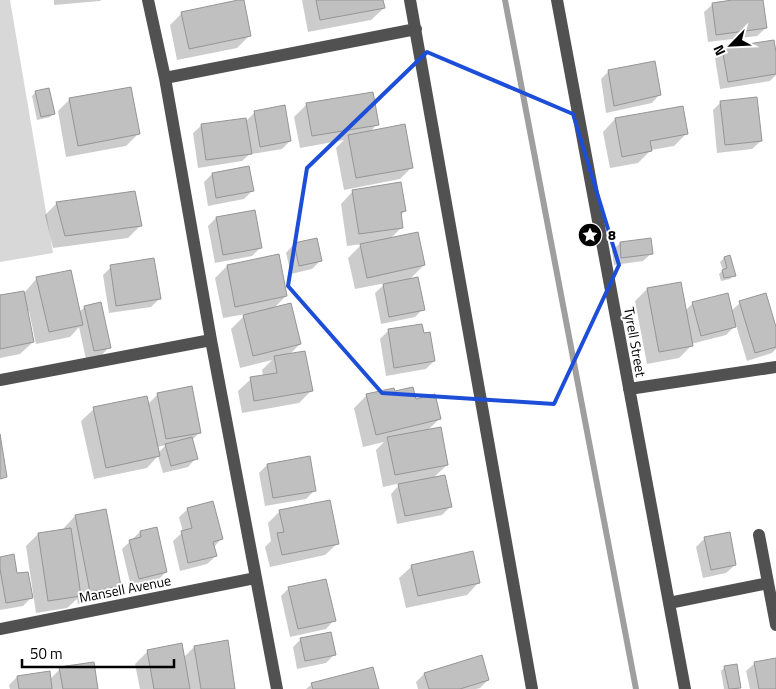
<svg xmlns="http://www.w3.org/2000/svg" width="776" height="689" font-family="'Titillium Web',sans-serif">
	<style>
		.green { fill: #d8d8d8 }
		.shadow { fill: #0003; fill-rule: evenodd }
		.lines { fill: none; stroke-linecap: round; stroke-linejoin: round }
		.stream { stroke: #9f9f9f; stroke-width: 6 }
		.building { fill: #c0c0c0; stroke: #959595 }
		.minor { stroke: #515151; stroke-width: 12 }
		.marked { fill: none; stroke: #1d4ed8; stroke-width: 4; stroke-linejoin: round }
		.labels { text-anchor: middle; stroke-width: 4; stroke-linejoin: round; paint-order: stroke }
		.poi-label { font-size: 14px; font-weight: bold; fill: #000; stroke: #fff; text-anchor: start }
		.street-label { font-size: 14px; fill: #000; stroke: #fff }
	</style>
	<rect width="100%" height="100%" fill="#fff"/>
	<!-- green -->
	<path class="green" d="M0 0H10L53 253 0 262Z"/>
	<!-- shadow -->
	<path class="shadow" d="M54 0H101L100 1 54 5Z
		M302 0H382L384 8 371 20 308 32Z
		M742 0H762L766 28 757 36 708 42 704 12 713 4Z
		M182 13 250 35 237 48 177 60 170 25Z
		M723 50 776 61V75L770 81 720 89 715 58Z
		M609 71 660 94 652 103 606 113 601 79Z
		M36 92 54 113 50 117 37 120 32 96Z
		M70 99 138 134 126 146 66 157 58 111Z
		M721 102 761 141 752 149 717 153 713 110Z
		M307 104 377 124 370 132 412 167 400 179 344 190 336 148 344 140 300 148 294 117Z
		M255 112 290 141 282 149 252 154V152L242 161 198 168 193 133 202 125 246 121Z
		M615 119 686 134 674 146 651 150 638 163 610 168 603 132Z
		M212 174 252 191 244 199 208 206 204 182Z
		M353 191 405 211 400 216 402 227 390 239 424 265 409 280 423 309 415 317 381 324 375 293 386 283 355 289 348 258 362 244 347 246 341 204Z
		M57 203 141 225 128 238 53 248 45 215Z
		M216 218 260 248 252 256 215 263 208 226Z
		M620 243 652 253 643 261 614 265 612 251Z
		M294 244 320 261 312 269 291 274 286 253Z
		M729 257 734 275 730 279 721 281 719 274 723 270 720 262 724 258Z
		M227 266 286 296 273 309 300 344 289 355 312 390 299 403 242 413 238 391 251 379 263 376 262 370 272 360 240 368 231 329 246 314 223 318 215 278Z
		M111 267 160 298 151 307 109 313 103 275Z
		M37 278 79 312 85 307 109 347 101 356 86 359 79 327 70 337 36 344 29 311H27L33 342 20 354 0 358V296L25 292Z
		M647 289 685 311 693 303 731 311 740 303 776 332V349L772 353 747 361 736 325 726 335 691 344V346L679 358 647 364 635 301Z
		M388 331 423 335 434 361 426 369 386 376 380 339Z
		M393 389 394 393 415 401 440 418 428 430 447 465 432 479 450 507 442 515 397 524 391 494 401 483 383 487 376 450 384 442 363 447 354 408 366 396Z
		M158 394 200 432 192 440 196 458 188 467 163 473 158 456 147 468 94 479 81 421 94 409 148 404ZM166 445 158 453 157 447Z
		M267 465 315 490 306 499 265 506 259 473Z
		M188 509 221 539 214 547 216 556 207 564 180 571 173 541 183 532 179 517Z
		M280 511 338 543 325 555 270 567 265 547 271 541 268 523Z
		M75 516 119 586 107 598 78 604 77 599 67 608 36 613 26 546 38 534 63 531V529Z
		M140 532 166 572 158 580 131 587 122 549Z
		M705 538 735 565 726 573 703 578 696 547Z
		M0 558 16 575 31 598 23 606 0 610Z
		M412 566 479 582 467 595 406 608 399 578Z
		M289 588 334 620 326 629 290 637 281 596Z
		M301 639 334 655 326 663 297 669 293 647Z
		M194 647 234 689H140L135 664 148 651 183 658Z
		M481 657 488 680 480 688 476 689H418L416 682 424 674Z
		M776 659V689H750L746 671 755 663Z
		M725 667 740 687 738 689H724L721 671Z
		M60 669 97 689H10L9 685 17 677 50 679Z
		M312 684 377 689H306Z"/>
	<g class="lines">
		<!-- stream -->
		<path class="stream" d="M505 0 636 689"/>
	</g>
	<!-- building -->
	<path class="building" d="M238 0H244L251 36 189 49 181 12Z
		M316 0H383L385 8 320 20Z
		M732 0H763L767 28 716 35 712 3Z
		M774 40 776 52V74L728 82 722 48Z
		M655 61 661 95 614 106 608 70Z
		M131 87 140 134 78 146 69 98Z
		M49 88 55 114 41 117 35 91Z
		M373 92 379 125 312 136 306 103Z
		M757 97 762 141 725 145 720 101Z
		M285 105 291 141 260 147 254 111Z
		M683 106 688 134 650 141 652 151 622 157 615 118Z
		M246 118 252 154 206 160 201 124Z
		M405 124 413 168 356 178 348 135Z
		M249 166 254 191 216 198 212 173Z
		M401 182 406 211 401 212 403 228 359 234 352 190Z
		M135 191 142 226 65 236 56 202Z
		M255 210 262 248 223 255 216 217Z
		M418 232 425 265 367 278 360 244Z
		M317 238 322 261 299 266 294 243Z
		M651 238 653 254 621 258 620 242Z
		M279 254 287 296 235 307 227 265Z
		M730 255 736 276 724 278 722 270 727 268 724 257Z
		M154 258 161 299 116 306 110 265Z
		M71 270 83 325 49 332 36 277Z
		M418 277 425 310 389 317 383 284Z
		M681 282 693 346 659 352 647 288Z
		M24 291 34 342 0 349V295Z
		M728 293 736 327 701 336 692 302Z
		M766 293 776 327V347L755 353 739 301Z
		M101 302 111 348 94 351 84 306Z
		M291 303 301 344 253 356 243 315Z
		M422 324 424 333 430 332 435 361 394 368 388 329Z
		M305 351 313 391 254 401 250 377 277 373 274 356Z
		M192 386 201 433 166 439 157 393Z
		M413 387 416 399 435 394 441 419 376 435 366 394 394 388 395 391Z
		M147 396 160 456 106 468 93 407Z
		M441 427 448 465 395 475 387 437Z
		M0 434 7 477 0 479Z
		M192 437 198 459 171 466 165 444Z
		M310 456 316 491 273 498 267 464Z
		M445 475 452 507 405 516 398 484Z
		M330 500 339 544 282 555 277 533 284 532 279 510Z
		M213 501 223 539 213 542 217 556 188 563 181 531 192 528 187 508Z
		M106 509 121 586 90 592 75 515Z
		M157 527 167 572 139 579 129 540 141 537 140 531Z
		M71 528 81 596 48 601 38 533Z
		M730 532 736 565 711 570 704 537Z
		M473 551 480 583 418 596 411 565Z
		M14 554 17 573 28 572 33 598 6 603 0 569V557Z
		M326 579 336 621 298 629 288 587Z
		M331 632 336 655 305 661 300 638Z
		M228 640 235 689H201L194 646Z
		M182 643 190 689H154L147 650Z
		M482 655 489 680 460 689H429L424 673Z
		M776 658V689H759L754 662Z
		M94 662 98 689H63L59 667Z
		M737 664 741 688 729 689 724 666Z
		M373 667 379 689H313L311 683Z
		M50 671 52 689H19L17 676Z"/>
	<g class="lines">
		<!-- minor -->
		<path class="minor" d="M148 0 165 78 211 340 277 689
			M410 0 532 689
			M557 0 685 689
			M165 78 416 29
			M0 380 211 340
			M629 389 776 367
			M759 535 776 625
			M669 603 768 583
			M0 629 256 578"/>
	</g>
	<!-- marked area -->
	<path class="marked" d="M427 52 573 114 619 265 554 404 382 393 288 286 307 168Z"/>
	<!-- icons -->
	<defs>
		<g id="sight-disc" transform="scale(1.25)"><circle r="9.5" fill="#000" stroke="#fff"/><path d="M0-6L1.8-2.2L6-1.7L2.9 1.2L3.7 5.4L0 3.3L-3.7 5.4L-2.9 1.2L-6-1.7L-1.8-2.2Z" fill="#fff"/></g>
	</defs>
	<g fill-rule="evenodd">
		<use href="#sight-disc" x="590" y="235"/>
	</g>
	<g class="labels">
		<!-- poi labels -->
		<g class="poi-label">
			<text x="608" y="240">8</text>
		</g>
		<!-- street labels -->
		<g class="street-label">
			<text transform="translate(635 342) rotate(80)" y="5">Tyrell Street</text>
			<text transform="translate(125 589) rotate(-11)" y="5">Mansell Avenue</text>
		</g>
	</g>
	<!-- north arrow -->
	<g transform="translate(731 45) rotate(246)" stroke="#ffffff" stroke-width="4" paint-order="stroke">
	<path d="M0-4L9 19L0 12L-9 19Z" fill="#000000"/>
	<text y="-8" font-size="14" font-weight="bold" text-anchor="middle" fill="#000000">N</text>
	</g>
	<!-- scale -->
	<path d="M22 659v8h152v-8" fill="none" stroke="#000000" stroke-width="2.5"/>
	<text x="30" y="659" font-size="15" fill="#000000" stroke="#ffffff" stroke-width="4" paint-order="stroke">50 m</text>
</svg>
